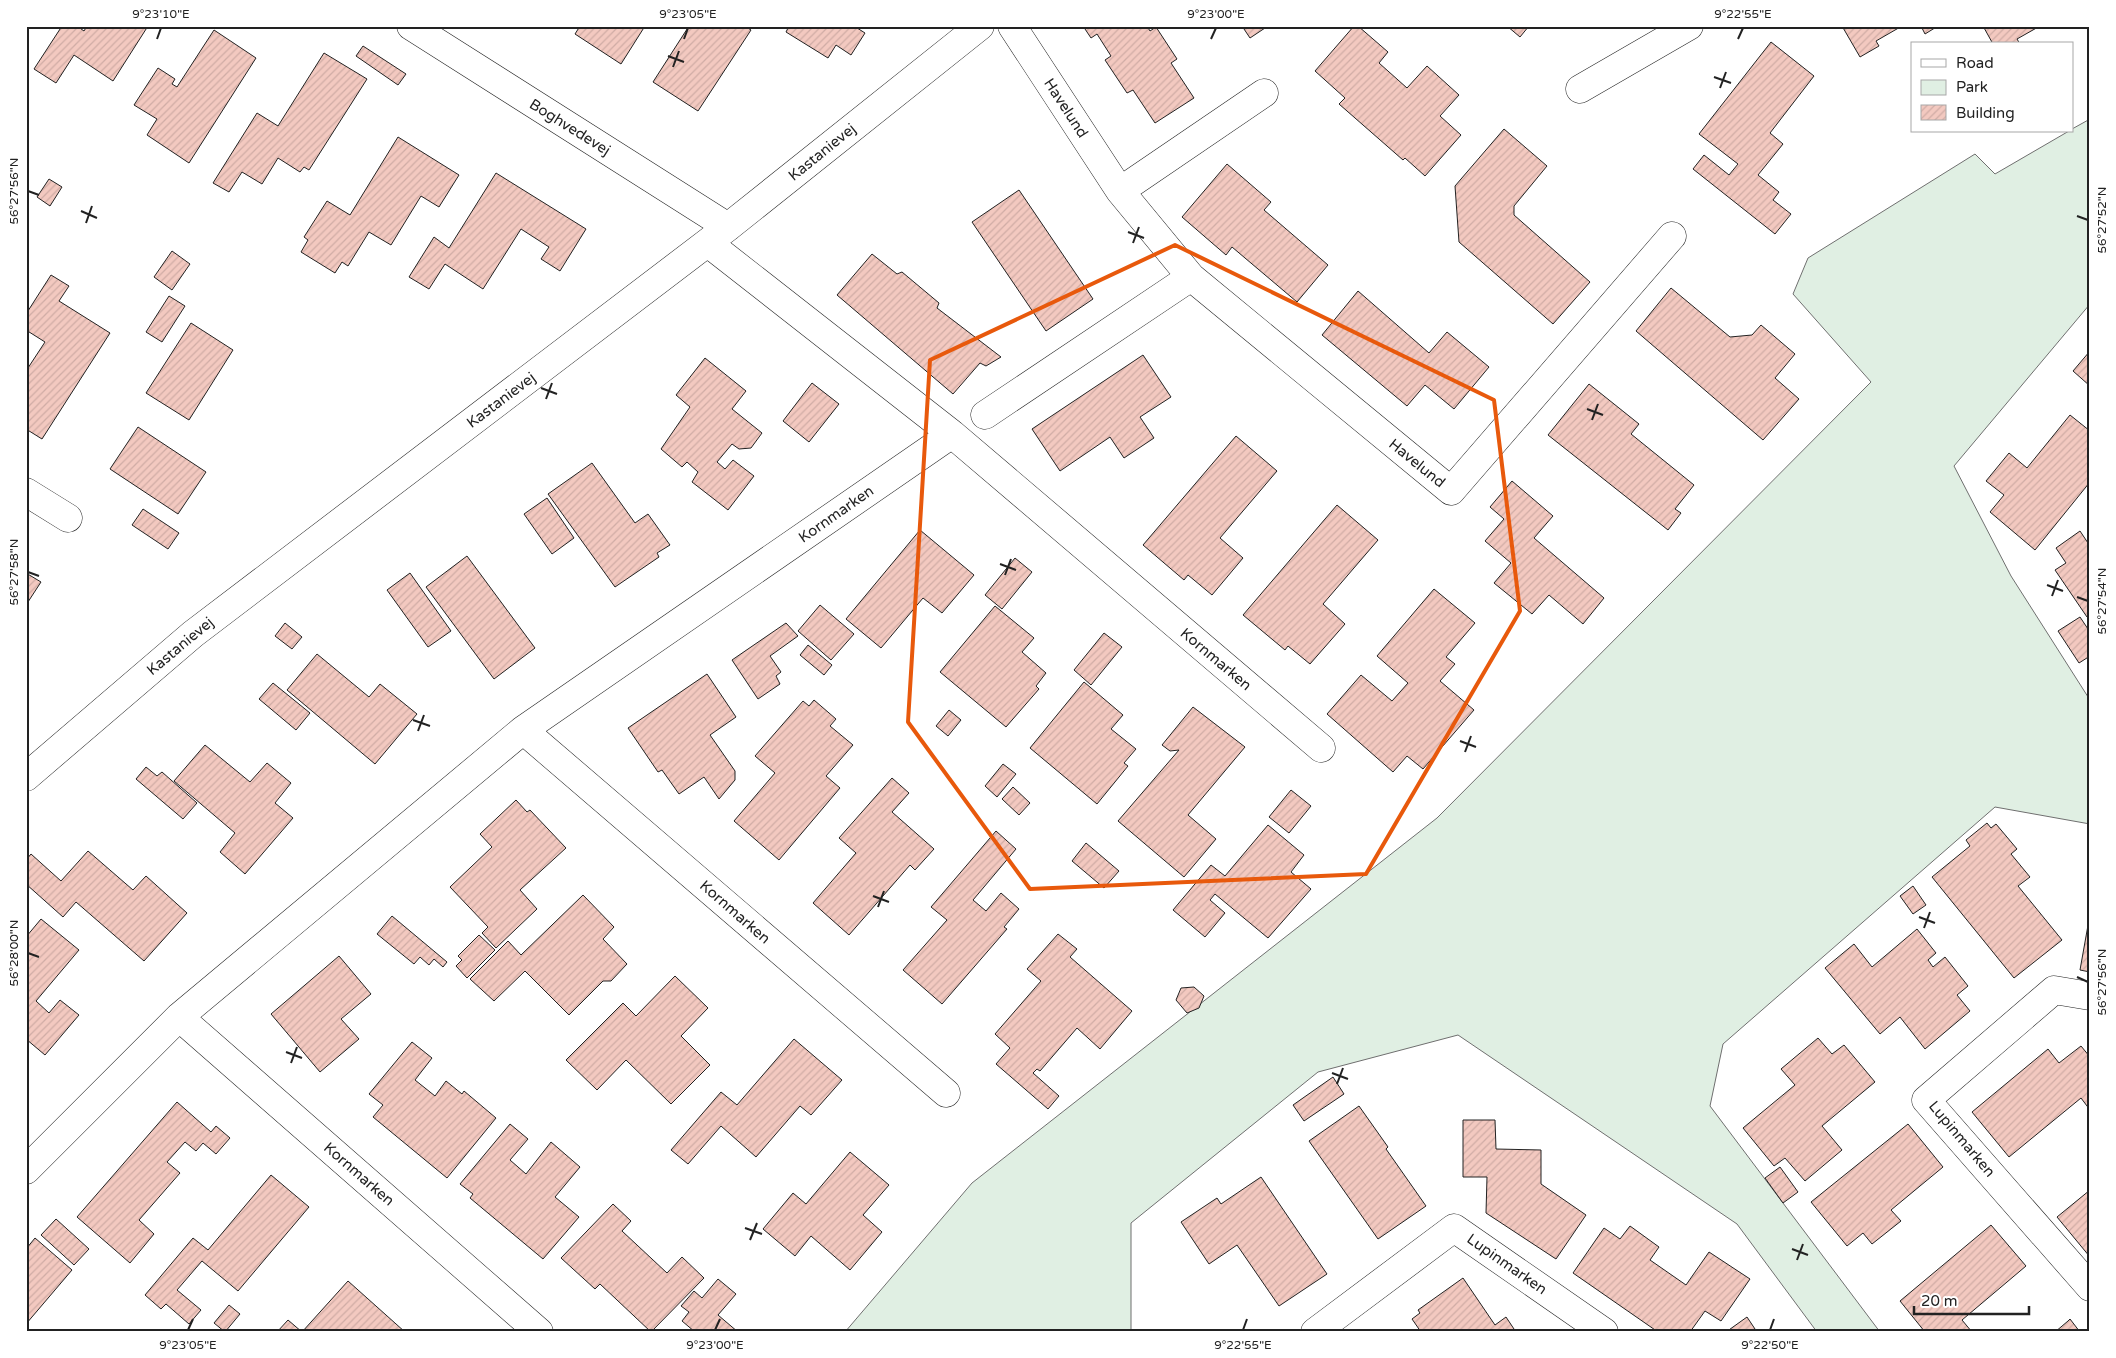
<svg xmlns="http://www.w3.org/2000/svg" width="2116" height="1358" font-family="'Varela Round',sans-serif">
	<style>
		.green { fill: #e0efe3; stroke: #6f6f6f }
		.building { fill: url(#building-hatch); stroke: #222 }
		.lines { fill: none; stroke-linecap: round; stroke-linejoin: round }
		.minor-casing { stroke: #222; stroke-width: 29 }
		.minor { stroke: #fff; stroke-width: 28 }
		.marked { fill: none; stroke: #e8590c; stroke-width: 4; stroke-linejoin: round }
		.ticks { fill: none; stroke: #222; stroke-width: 2 }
		.labels { text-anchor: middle; stroke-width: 4; stroke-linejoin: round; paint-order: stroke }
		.street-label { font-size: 15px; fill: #222; stroke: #fff }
		.neatline { fill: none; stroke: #222; stroke-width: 2 }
		.ticks-label { font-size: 12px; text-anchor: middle; fill: #222 }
	</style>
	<defs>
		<pattern id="building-hatch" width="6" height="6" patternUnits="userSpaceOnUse" patternTransform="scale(1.25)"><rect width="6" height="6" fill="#f3c9c0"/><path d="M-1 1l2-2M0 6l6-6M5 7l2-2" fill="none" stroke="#d0aca5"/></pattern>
	</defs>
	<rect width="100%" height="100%" fill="#fff"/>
	<!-- green -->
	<path class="green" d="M2090 119V304L1954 466 2011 576 2090 700V824L1995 807 1723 1044 1710 1106 1880 1332H1817L1737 1224 1458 1035 1318 1072 1131 1223V1332H845L972 1183 1437 818 1871 382 1793 294 1808 258 1975 154 1995 174 2069 131H2072V129Z"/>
	<!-- building -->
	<path class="building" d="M62 26H77L84 31 87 26H148L113 81 74 55 56 83 34 69Z
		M580 26H645L621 64 575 34Z
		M689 26H745L751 30 698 111 653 82Z
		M789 26H854L865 33 851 55 836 45 828 58 786 32Z
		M1083 26H1147L1150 31 1156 27 1177 59 1171 63 1194 98 1155 123 1133 90 1127 93 1105 60 1111 56 1097 34 1091 38Z
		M1242 26H1268L1250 38Z
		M1354 26H1358L1388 52 1379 63 1407 88 1427 66 1459 95 1440 116 1461 135 1425 176 1405 158 1403 160 1339 104 1345 98 1315 71Z
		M1507 26H1529L1520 37Z
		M1842 26H1902L1876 41 1879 46 1860 57Z
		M1921 26H1938L1925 34Z
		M1983 26H2040L2017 39 2020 44H1993Z
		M214 30 256 58 189 163 147 135 157 119 134 105 158 68 175 79 172 84 177 87Z
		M1771 42 1814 76 1770 133 1783 144 1758 175 1779 192 1773 200 1791 214 1775 234 1693 169 1704 155 1729 175 1738 164 1699 134Z
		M363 46 406 74 398 85 356 56Z
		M324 53 367 79 309 170 304 167 300 172 278 158 262 184 242 172 229 192 213 183 257 113 278 126Z
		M1504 129 1547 166 1514 206V215L1590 282 1553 324 1459 242 1455 186Z
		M398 137 459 175 439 207 421 196 391 245 369 232 348 266 342 262 335 273 301 252 308 240 304 237 327 201 350 215Z
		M1227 164 1271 202 1264 210 1328 265 1297 302 1232 247 1226 255 1182 217Z
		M496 173 586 229 560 271 541 259 549 247 521 229 483 289 445 264 429 289 409 277 434 237 449 248Z
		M49 179 62 187 50 206 37 197Z
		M1019 190 1093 299 1046 331 972 222Z
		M172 251 190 264 172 290 154 277Z
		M872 254 897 274 902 272 939 303 937 308 1001 357 986 366 980 363 953 394 837 295Z
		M51 275 69 286 59 301 110 333 42 439 26 429V371L45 342 26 330V314Z
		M1671 288 1730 337 1752 335 1761 325 1795 354 1775 378 1799 399 1763 440 1636 331Z
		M1358 291 1429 353 1447 332 1489 367 1454 409 1425 385 1407 406 1322 335Z
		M169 296 185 306 162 342 146 332Z
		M191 323 233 350 189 420 146 393Z
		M2090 351V386L2073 371Z
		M1143 355 1171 397 1140 417 1154 438 1124 458 1110 437 1060 471 1032 429Z
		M705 358 746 391 732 409 762 433 751 448 739 449 732 444 717 462 725 469 733 460 754 476 728 510 692 482 698 472 687 462 682 467 661 449 690 407 676 395Z
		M812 383 839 404 809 442 783 421Z
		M1589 384 1639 424 1631 434 1694 485 1675 509 1681 513 1668 530 1548 435Z
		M2070 415 2090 431V482L2035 550 1990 512 2004 495 1986 481 2009 453 2027 468Z
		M138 427 206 472 178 514 110 469Z
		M1236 436 1277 471 1220 538 1243 558 1212 595 1188 575 1184 580 1143 545Z
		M592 463 635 523 648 514 670 545 657 553 659 557 615 587 548 494Z
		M1512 481 1553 516 1534 538 1604 598 1583 624 1549 595 1532 614 1494 583 1511 563 1485 541 1504 519 1490 507Z
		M547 498 574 538 552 554 524 514Z
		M1337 505 1378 540 1323 604 1345 624 1310 664 1288 646 1285 650 1243 615Z
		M143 509 179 533 168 549 132 525Z
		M920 530 974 575 942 613 923 598 881 648 846 619Z
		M2080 531 2090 546V615L2087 617 2055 570 2066 563 2056 548Z
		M467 556 535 648 494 679 426 587Z
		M1015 558 1032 572 1002 609 985 595Z
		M26 573 41 582 26 605Z
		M410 573 451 631 428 647 387 590Z
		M1434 589 1475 623 1446 657 1455 664 1440 681 1474 710 1423 769 1407 756 1393 772 1327 714 1361 675 1392 701 1408 683 1377 656Z
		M820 605 854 634 831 660 798 631Z
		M995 606 1034 638 1022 652 1046 673 1036 686 1039 689 1006 727 940 672Z
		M2080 617 2090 632V656L2079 663 2058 631Z
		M285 623 302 637 292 649 275 636Z
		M786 623 798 636 770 656 781 672 776 676 780 684 758 699 732 660Z
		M1104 633 1122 647 1091 685 1074 670Z
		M808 645 832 665 824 675 800 655Z
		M317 654 369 697 380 684 417 714 375 764 287 690Z
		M707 674 736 717 710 735 735 771V780L719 799 704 777 679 794 662 770 658 772 628 728Z
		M1084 682 1123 715 1111 729 1136 749 1124 763 1128 766 1097 804 1030 748Z
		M273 683 310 713 296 730 259 699Z
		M814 700 836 719 830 726 853 745 826 776 840 788 779 860 734 821 775 773 755 756 803 701 809 706Z
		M1193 707 1245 747 1188 815 1216 839 1184 877 1118 821 1179 750 1170 751 1162 745Z
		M949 710 961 720 948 736 936 726Z
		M205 745 250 782 267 763 291 783 275 803 293 818 245 874 220 852 235 833 174 781Z
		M1003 764 1016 774 997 797 985 786Z
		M146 767 157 776 162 772 197 803 183 819 136 779Z
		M892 778 909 793 892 812 934 849 915 870 910 865 849 935 813 903 856 853 839 838Z
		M1013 787 1030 803 1019 815 1002 799Z
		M1291 790 1311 806 1289 833 1269 817Z
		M516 800 527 812 530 810 566 848 520 890 537 909 496 948 482 933 488 927 450 887 492 847 480 834Z
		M1987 823 1991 828 1996 824 2017 849 2011 854 2030 877 2018 886 2062 940 2014 978 1932 877 1970 846 1966 840Z
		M1268 825 1304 855 1291 872 1311 889 1268 938 1215 894 1210 900 1225 913 1205 937 1173 910 1211 865 1225 876Z
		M996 831 1016 849 973 900 986 911 1001 893 1019 909 1004 927 1007 929 942 1004 903 970 947 920 931 907Z
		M1086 843 1119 871 1104 888 1072 861Z
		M88 851 133 890 146 876 187 913 144 961 76 902 63 917 26 884V860L31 854 61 881Z
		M1913 886 1926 905 1913 914 1900 896Z
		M583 895 614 927 603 939 627 964 611 981H603L569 1015 525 971 494 1001 470 979 508 941 521 955Z
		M2090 914V972L2080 970Z
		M392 916 447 962 443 967 434 959 429 965 420 957 414 964 377 934Z
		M41 919 79 950 36 1001 49 1013 60 1000 79 1015 45 1055 26 1039V937Z
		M1917 929 1936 953 1928 960 1933 967 1945 957 1968 986 1957 995 1970 1011 1925 1049 1900 1017 1880 1034 1825 968 1854 944 1872 967Z
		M1058 934 1077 949 1070 957 1132 1011 1100 1049 1077 1028 1040 1071 1037 1069 1033 1073 1059 1096 1048 1109 996 1064 1010 1048 995 1034 1041 981 1027 969Z
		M479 935 495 950 467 978 456 966 462 960 458 956Z
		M339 956 371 994 341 1019 359 1039 320 1072 271 1014Z
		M675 976 708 1008 681 1036 710 1065 671 1104 626 1060 597 1090 566 1060 623 1003 636 1016Z
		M1194 987 1204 996 1199 1008 1187 1013 1176 1000 1181 988Z
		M1818 1038 1832 1054 1844 1045 1875 1082 1822 1126 1842 1150 1805 1181 1785 1158 1774 1166 1743 1128 1795 1085 1781 1069Z
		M794 1039 842 1080 811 1115 800 1106 756 1157 721 1126 688 1164 671 1150 721 1092 737 1105Z
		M412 1042 432 1058 415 1080 435 1096 446 1081 462 1094 464 1091 496 1118 447 1178 373 1117 383 1105 369 1094Z
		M2081 1046 2090 1057V1110L2081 1098 2009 1157 1972 1112 2048 1049 2059 1063Z
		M1333 1077 1344 1094 1304 1121 1293 1105Z
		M177 1102 211 1132 216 1126 230 1138 216 1154 203 1143 196 1151 185 1142 167 1162 180 1173 139 1220 154 1234 130 1263 77 1217Z
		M1359 1106 1388 1147 1386 1149 1426 1206 1378 1239 1309 1141Z
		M1463 1120H1495L1496 1149 1541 1150V1184L1586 1215 1556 1259 1486 1213 1487 1177H1463Z
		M510 1124 528 1139 510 1160 526 1174 551 1142 580 1167 555 1197 579 1217 543 1259 470 1198 473 1194 460 1184Z
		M1908 1124 1943 1167 1891 1210 1901 1221 1872 1244 1863 1233 1847 1246 1811 1202Z
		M850 1152 889 1185 863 1215 882 1232 850 1270 811 1236 795 1256 763 1229 793 1193 806 1204Z
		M1780 1167 1798 1192 1783 1203 1765 1178Z
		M271 1175 309 1207 238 1291 202 1261 177 1290 201 1310 189 1324 166 1304 161 1309 145 1295 193 1238 208 1250Z
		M1261 1177 1327 1274 1279 1306 1237 1245 1209 1264 1181 1222 1217 1198 1221 1204Z
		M2090 1190V1257L2057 1217Z
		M613 1204 631 1221 622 1231 667 1273 682 1257 704 1278 651 1332 600 1284 595 1289 561 1258Z
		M56 1219 89 1249 74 1265 41 1235Z
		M1991 1225 2026 1266 1962 1320 1972 1332H1925L1900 1301Z
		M1630 1226 1659 1247 1650 1260 1686 1285 1709 1252 1750 1279 1721 1321 1705 1311 1690 1332H1658L1573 1273 1604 1228 1620 1239Z
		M35 1238 72 1270 26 1324V1249Z
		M1463 1278 1495 1325 1506 1317 1516 1332H1421L1412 1319 1420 1313 1418 1310Z
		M718 1279 736 1294 718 1315 738 1332H695L682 1321 689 1312 681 1306 694 1291 702 1298Z
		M348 1281 405 1332H302Z
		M229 1305 240 1314 225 1332 214 1323Z
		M1747 1317 1757 1332H1726Z
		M2070 1319 2080 1332H2055L2068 1321Z
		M288 1320 302 1332H277Z"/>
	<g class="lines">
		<!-- minor casing -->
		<g class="minor-casing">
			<path id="minor" d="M411 26 728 227
				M1012 26 1120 191 1191 277 1451 491 1672 236
				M1580 89 1689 26
				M1120 191 1264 93
				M708 243 952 434 1321 748
				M985 415 1191 277
				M26 492 68 518
				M523 730 946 1093
				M26 777 193 634 728 227 980 26
				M2090 996 2054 990 1926 1100 2090 1287
				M179 1017 539 1332
				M26 1170 179 1017 523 730 952 434
				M1315 1332 1454 1228 1604 1332"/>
		</g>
		<!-- minor -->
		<use href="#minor" class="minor"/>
	</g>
	<!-- marked area -->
	<path class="marked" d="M1175 245 1494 400 1520 611 1366 874 1030 889 908 722 930 360Z"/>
	<!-- ticks -->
	<path class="ticks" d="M157 39 161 28M684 39 688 28M1211 39 1216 28M1738 39 1743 28M668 56 684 62M673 67 679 51M1714 77 1731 83M1720 88 1726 72M28 191 39 195M81 211 97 218M2077 216 2088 220M86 223 92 206M1128 232 1144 238M1133 243 1139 227M541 388 557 394M546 399 552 383M1587 409 1603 415M1592 420 1598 404M1000 564 1016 570M28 572 39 576M1005 575 1011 559M2047 585 2063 591M2052 596 2058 580M2077 597 2088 601M413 720 430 726M418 731 424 715M1460 741 1476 747M1465 752 1471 736M873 896 889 902M878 907 884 891M1919 917 1935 923M1924 928 1930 912M28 953 39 957M2077 977 2088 982M286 1052 302 1058M291 1063 297 1047M1332 1073 1348 1079M1337 1084 1343 1068M745 1228 762 1234M750 1240 757 1223M1792 1249 1808 1255M1797 1260 1803 1244M188 1330 193 1319M715 1330 720 1319M1243 1330 1247 1319M1770 1330 1774 1319"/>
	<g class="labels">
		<!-- street labels -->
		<g class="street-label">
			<text transform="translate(1066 108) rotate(57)" y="5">Havelund</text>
			<text transform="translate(570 127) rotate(32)" y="5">Boghvedevej</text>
			<text transform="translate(822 152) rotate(-39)" y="5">Kastanievej</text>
			<text transform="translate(501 400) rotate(-37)" y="5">Kastanievej</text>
			<text transform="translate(1417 463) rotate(39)" y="5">Havelund</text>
			<text transform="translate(836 514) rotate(-35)" y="5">Kornmarken</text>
			<text transform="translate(180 646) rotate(-40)" y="5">Kastanievej</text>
			<text transform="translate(1216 659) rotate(40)" y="5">Kornmarken</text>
			<text transform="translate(735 912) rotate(41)" y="5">Kornmarken</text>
			<text transform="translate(1962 1139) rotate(50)" y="5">Lupinmarken</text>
			<text transform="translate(359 1174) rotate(41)" y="5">Kornmarken</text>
			<text transform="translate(1507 1264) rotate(35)" y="5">Lupinmarken</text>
		</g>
	</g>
	<!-- border -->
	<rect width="2116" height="1358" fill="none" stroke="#ffffff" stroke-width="55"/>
	<!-- legend -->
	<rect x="1911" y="42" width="162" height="90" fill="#ffffff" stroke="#a7a7a7"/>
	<rect x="1921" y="59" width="25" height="8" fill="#ffffff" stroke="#a7a7a7"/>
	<text x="1956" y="68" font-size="15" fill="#222222">Road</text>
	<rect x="1921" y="80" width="25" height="15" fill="#e0efe3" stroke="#a7a7a7"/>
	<text x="1956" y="92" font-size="15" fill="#222222">Park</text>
	<rect x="1921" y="105" width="25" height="15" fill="url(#building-hatch)" stroke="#a7a7a7"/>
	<text x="1956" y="118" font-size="15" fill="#222222">Building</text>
	<!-- scale -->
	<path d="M1914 1306v8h115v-8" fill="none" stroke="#222222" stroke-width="2.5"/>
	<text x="1921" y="1306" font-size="15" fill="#222222" stroke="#ffffff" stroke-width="4" paint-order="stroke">20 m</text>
	<rect x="28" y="28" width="2060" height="1302" class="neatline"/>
	<g class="ticks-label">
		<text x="161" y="18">9°23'10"E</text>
		<text x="688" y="18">9°23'05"E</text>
		<text x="1216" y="18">9°23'00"E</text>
		<text x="1743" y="18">9°22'55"E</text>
		<text transform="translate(14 191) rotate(-90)" y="4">56°27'56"N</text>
		<text transform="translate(2102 220) rotate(-90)" y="4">56°27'52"N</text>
		<text transform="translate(14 572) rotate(-90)" y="4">56°27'58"N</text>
		<text transform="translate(2102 601) rotate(-90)" y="4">56°27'54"N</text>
		<text transform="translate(14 953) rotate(-90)" y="4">56°28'00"N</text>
		<text transform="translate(2102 982) rotate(-90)" y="4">56°27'56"N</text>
		<text x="188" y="1349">9°23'05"E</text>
		<text x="715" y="1349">9°23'00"E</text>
		<text x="1243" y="1349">9°22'55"E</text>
		<text x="1770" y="1349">9°22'50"E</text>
	</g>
</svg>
